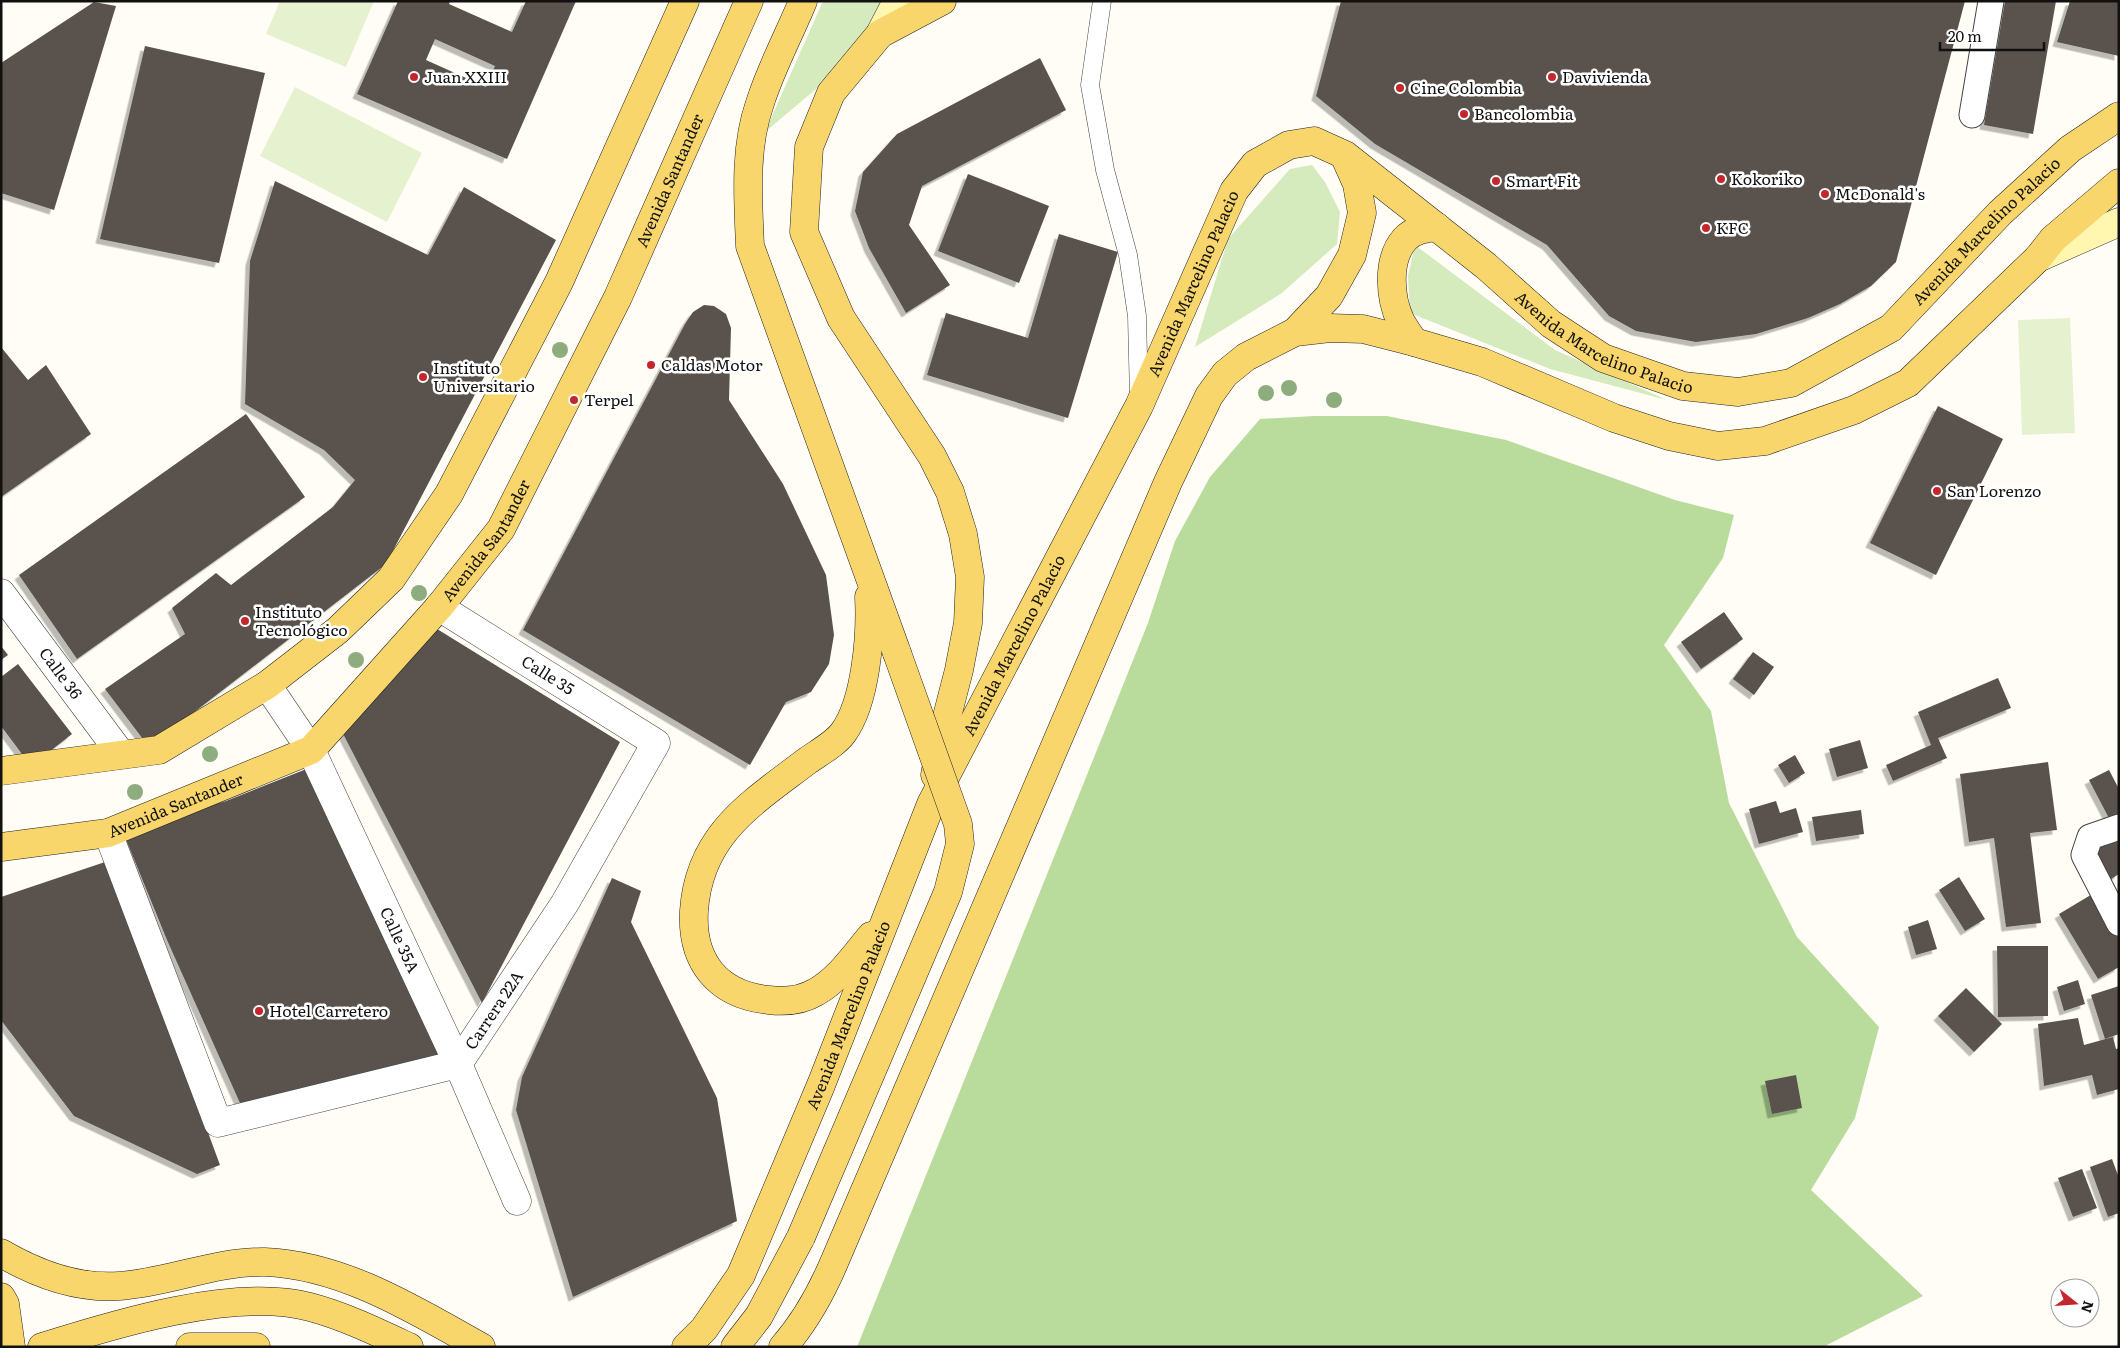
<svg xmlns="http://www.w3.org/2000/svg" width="2120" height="1348" font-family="Literata,serif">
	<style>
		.green { fill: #d5ebbd }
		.forest { fill: #b9dc9c }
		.pitch { fill: #e6f2cf }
		.building { fill: #5a524d; fill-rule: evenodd; filter: url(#shadow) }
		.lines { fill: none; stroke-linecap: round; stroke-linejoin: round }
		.service-casing { stroke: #444; stroke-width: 19 }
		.pedestrian-casing { stroke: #444; stroke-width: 27 }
		.minor-casing { stroke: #444; stroke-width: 29 }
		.secondary-casing { stroke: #333; stroke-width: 29 }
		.primary-casing { stroke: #222; stroke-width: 29 }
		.service { stroke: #fff; stroke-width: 18 }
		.pedestrian { stroke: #fff; stroke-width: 25 }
		.minor { stroke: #fff; stroke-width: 28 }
		.secondary { stroke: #fff6b0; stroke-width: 28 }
		.primary { stroke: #f9d66b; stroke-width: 28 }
		.primary-bridge-casing { stroke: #222; stroke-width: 29; stroke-linecap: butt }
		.primary-bridge { stroke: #f9d66b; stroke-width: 28 }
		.tree { fill: #8dad7f }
		.poi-dot { fill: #c4262e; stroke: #fff; stroke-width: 2 }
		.labels { text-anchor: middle; stroke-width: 5; stroke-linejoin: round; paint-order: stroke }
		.poi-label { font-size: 16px; fill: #111; stroke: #fff; text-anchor: start }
		.street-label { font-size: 16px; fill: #111; stroke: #fff }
	</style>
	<defs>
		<filter id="shadow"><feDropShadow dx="-4.5" dy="4.5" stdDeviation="0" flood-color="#0004"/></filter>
	</defs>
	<rect width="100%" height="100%" fill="#fffdf5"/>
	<!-- green -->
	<path class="green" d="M823 1H882L848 62 765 132Z
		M1312 165 1325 182 1340 212 1337 244 1282 293 1195 347 1228 239 1290 169Z
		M1415 245 1555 350 1667 400 1550 369 1410 313 1408 276Z"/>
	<!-- forest -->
	<path class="forest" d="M1315 416H1387L1506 440 1675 500 1734 515 1723 558 1664 645 1711 711 1729 803 1797 937 1879 1027 1855 1118 1811 1190 1923 1296 1823 1347H857L1148 623 1175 541 1210 477 1260 419Z"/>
	<!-- pitch -->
	<path class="pitch" d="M280 1H374L346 67 266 34Z
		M295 87 422 153 387 222 260 156Z
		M2070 318 2075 433 2022 435 2018 320Z"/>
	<!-- building -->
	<path class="building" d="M398 1H450L449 4 512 32 526 1H576L507 159 357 94ZM435 39 495 66 486 87 426 60Z
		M1341 1H1965L1896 262 1871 286 1840 304 1808 318 1756 334 1696 342 1636 331 1609 316 1547 245 1375 144 1316 96Z
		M2005 1H2056L2033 134 1984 125Z
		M2070 1H2119V56L2057 42Z
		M94 2 116 6 54 210 1 193V63Z
		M145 46 265 73 219 263 100 239Z
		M1040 58 1066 110 922 186 909 225 950 285 906 313 869 248 855 211 863 172 897 134Z
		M968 174 1049 206 1019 283 938 251Z
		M275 181 428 255 464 187 556 240 386 564 149 747 105 689 185 634 172 608 216 573 231 585 333 507 355 480 324 450 245 404 250 261Z
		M1059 234 1118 252 1068 418 927 375 946 313 1028 338Z
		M704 305 714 306 726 314 731 328 729 400 783 484 826 575 834 635 829 664 811 692 786 702 750 765 523 630 685 324 693 312Z
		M1 347 28 380 46 365 91 434 1 497Z
		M1938 406 2003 439 1936 575 1870 543Z
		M246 414 305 497 77 659 19 575Z
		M1724 612 1743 639 1701 669 1681 642Z
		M429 624 620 742 482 1003 338 724Z
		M1 646 8 655 1 660Z
		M1753 652 1774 667 1754 695 1733 679Z
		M18 664 72 734 31 766 1 726V677Z
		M1998 678 2011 708 1938 738 1947 758 1893 781 1886 765 1931 745 1918 712Z
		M1860 740 1868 768 1837 777 1829 749Z
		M1795 755 1805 773 1789 783 1778 765Z
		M2048 762 2057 830 2030 833 2041 923 2006 927 1994 838 1969 842 1960 774Z
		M309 768 444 1058 244 1112 167 940 123 832 226 801Z
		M2109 770 2119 789V820L2112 824 2089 780Z
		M1776 801 1780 813 1796 808 1803 832 1759 844 1749 809Z
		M1861 810 1864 834 1816 841 1812 817Z
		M2114 834 2119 841V874L2111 879 2092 848Z
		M108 861 220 1165 197 1174 74 1116 1 1020V897Z
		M1959 877 1985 919 1965 931 1939 890Z
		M612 878 641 891 631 922 717 1098 737 1221 573 1297 516 1110 522 1077Z
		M2094 893 2119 935V967L2098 979 2059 914Z
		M1928 920 1937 949 1916 955 1908 927Z
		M1997 946H2048V1016L1998 1017Z
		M2078 980 2085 1004 2064 1011 2057 987Z
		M2119 986V1034L2105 1039 2091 995Z
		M1966 988 2002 1024 1974 1052 1938 1016Z
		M2078 1018 2084 1045 2113 1037 2116 1049 2119 1048V1089L2097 1095 2092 1075 2044 1086 2038 1024Z
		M1796 1075 1802 1108 1772 1114 1765 1081Z
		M2112 1159 2119 1178V1213L2108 1217 2090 1167Z
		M2082 1169 2097 1208 2073 1217 2058 1178Z"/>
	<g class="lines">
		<!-- service casing -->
		<g class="service-casing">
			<path id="service" d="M1102 1 1090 85 1105 170 1128 255 1137 316 1139 398"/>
		</g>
		<!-- pedestrian casing -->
		<g class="pedestrian-casing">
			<path id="pedestrian" d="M1972 115 1991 1
				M2119 827 2090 837 2084 855 2119 923"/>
		</g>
		<!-- minor casing -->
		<g class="minor-casing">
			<g id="minor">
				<path id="s1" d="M1 593 121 754"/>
				<path id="s2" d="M267 685 311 750 458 1064 517 1201"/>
				<path id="s3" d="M108 833 218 1123 458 1064 565 903 656 743 439 607"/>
			</g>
		</g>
		<!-- secondary casing -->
		<g class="secondary-casing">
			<path id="secondary" d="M880 34 897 1
				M2038 258 2119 222"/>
		</g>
		<!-- primary casing -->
		<g class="primary-casing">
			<g id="primary">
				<path d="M803 1C789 35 771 68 760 103 744 148 748 199 750 246L897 653"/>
				<path d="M1295 332 1329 296 1352 255 1362 213 1357 184 1345 157"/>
				<path d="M1414 342C1410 336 1405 329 1401 322 1390 299 1386 260 1405 239 1413 230 1425 228 1437 227"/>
				<path d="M869 597C871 635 866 702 843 733 835 744 818 753 807 761 752 803 699 834 694 911 691 962 718 995 769 1000 786 1002 801 1001 816 992 839 979 855 955 871 936"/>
				<path d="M1 771 159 750 267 685 338 630 391 579 449 494 559 282 685 1"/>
				<path d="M935 775 942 736 959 670 968 623 970 577 963 534 950 492 932 456 841 318 804 232 809 147 831 93 880 34 942 1"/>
				<path id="s4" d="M1 847 108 833 311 750 439 607 501 529 618 297 749 1"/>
				<path d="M1 1253C37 1274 77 1289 119 1286 168 1283 215 1261 265 1262 343 1265 415 1310 481 1347"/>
				<path d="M1 1297 5 1304 11 1347"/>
				<path d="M42 1347C115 1324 235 1287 310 1307 344 1316 377 1332 409 1347"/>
				<path d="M190 1347H256"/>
				<path id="s5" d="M686 1347 704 1329 741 1275 821 1085 931 804 1139 406 1234 191 1255 164 1289 145 1314 141 1345 155 1486 266 1551 324 1603 358 1683 386 1738 392 1791 383 1891 328 2000 213 2070 149 2119 116"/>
				<path d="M735 1347 759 1316 801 1237"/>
				<path d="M783 1347C805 1322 820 1295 833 1265L1168 482 1209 396 1225 374 1246 357 1295 332 1330 328 1363 329 1414 342 1482 362 1614 418 1669 436 1718 446 1765 441 1854 410 1908 383 2038 258 2053 239 2119 183"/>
			</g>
		</g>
		<!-- service -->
		<use href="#service" class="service"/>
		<!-- pedestrian -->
		<use href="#pedestrian" class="pedestrian"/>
		<!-- minor -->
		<use href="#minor" class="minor"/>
		<!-- secondary -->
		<use href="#secondary" class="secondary"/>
		<!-- primary -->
		<use href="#primary" class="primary"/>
		<!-- primary-bridge casing -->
		<g class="primary-bridge-casing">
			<path id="primary-bridge" d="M801 1237 948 892 960 844 958 824 897 653"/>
		</g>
		<!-- primary-bridge -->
		<use href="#primary-bridge" class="primary-bridge"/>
	</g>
	<!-- trees -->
	<g class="tree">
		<circle cx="560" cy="350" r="8"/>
		<circle cx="1289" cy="388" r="8"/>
		<circle cx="1266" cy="393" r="8"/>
		<circle cx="1334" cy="400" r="8"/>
		<circle cx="419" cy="593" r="8"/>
		<circle cx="356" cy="660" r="8"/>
		<circle cx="210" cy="754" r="8"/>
		<circle cx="135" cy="792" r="8"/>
	</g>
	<!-- markers -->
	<g class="poi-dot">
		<circle cx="414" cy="77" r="5"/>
		<circle cx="1552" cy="77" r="5"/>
		<circle cx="1400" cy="88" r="5"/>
		<circle cx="1464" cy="114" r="5"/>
		<circle cx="1721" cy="179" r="5"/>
		<circle cx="1496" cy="181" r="5"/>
		<circle cx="1825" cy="194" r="5"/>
		<circle cx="1706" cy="228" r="5"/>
		<circle cx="651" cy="365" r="5"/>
		<circle cx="423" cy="377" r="5"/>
		<circle cx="574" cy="400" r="5"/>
		<circle cx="1937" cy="491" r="5"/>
		<circle cx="245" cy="621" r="5"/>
		<circle cx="259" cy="1011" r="5"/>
	</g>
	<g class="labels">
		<!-- poi labels -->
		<g class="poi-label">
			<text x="424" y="83">Juan XXIII</text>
			<text x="1562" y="83">Davivienda</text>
			<text x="1410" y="94">Cine Colombia</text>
			<text x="1474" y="120">Bancolombia</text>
			<text x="1731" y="185">Kokoriko</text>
			<text x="1506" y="187">Smart Fit</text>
			<text x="1835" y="200">McDonald's</text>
			<text x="1716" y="234">KFC</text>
			<text x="661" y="371">Caldas Motor</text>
			<text x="433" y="374">Instituto<tspan x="433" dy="18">Universitario</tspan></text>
			<text x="584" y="406">Terpel</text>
			<text x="1947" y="497">San Lorenzo</text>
			<text x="255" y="618">Instituto<tspan x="255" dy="18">Tecnológico</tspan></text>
			<text x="269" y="1017">Hotel Carretero</text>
		</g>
		<!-- street labels -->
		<g class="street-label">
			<text dy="6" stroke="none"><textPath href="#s4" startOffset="1006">Avenida Santander</textPath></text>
			<text dy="6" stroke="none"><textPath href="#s5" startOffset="2188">Avenida Marcelino Palacio</textPath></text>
			<text dy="6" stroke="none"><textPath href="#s5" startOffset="1182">Avenida Marcelino Palacio</textPath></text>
			<text dy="6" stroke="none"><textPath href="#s5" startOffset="1738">Avenida Marcelino Palacio</textPath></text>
			<text dy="6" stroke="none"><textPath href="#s4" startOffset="601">Avenida Santander</textPath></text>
			<text dy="6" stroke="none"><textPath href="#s5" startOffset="778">Avenida Marcelino Palacio</textPath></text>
			<text dy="6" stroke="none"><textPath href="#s1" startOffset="100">Calle 36</textPath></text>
			<text transform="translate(548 675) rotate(32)" y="6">Calle 35</text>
			<text dy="6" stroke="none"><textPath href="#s4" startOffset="181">Avenida Santander</textPath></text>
			<text dy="6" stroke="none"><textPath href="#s2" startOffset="288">Calle 35A</textPath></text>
			<text dy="6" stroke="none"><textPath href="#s3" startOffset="622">Carrera 22A</textPath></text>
			<text dy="6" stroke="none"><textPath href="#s5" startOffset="372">Avenida Marcelino Palacio</textPath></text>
		</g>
	</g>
	<!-- border -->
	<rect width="2120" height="1348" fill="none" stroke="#111111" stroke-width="5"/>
	<!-- north arrow -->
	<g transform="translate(2075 1303) rotate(107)"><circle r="24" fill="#ffffff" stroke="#a0a0a0"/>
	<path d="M0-4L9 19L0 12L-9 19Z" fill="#c4262e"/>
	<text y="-8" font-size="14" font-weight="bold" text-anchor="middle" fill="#111111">N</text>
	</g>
	<!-- scale -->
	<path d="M1940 42v8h104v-8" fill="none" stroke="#111111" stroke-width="2.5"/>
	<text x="1948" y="42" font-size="15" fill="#111111" stroke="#ffffff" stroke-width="4" paint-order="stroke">20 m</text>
</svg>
